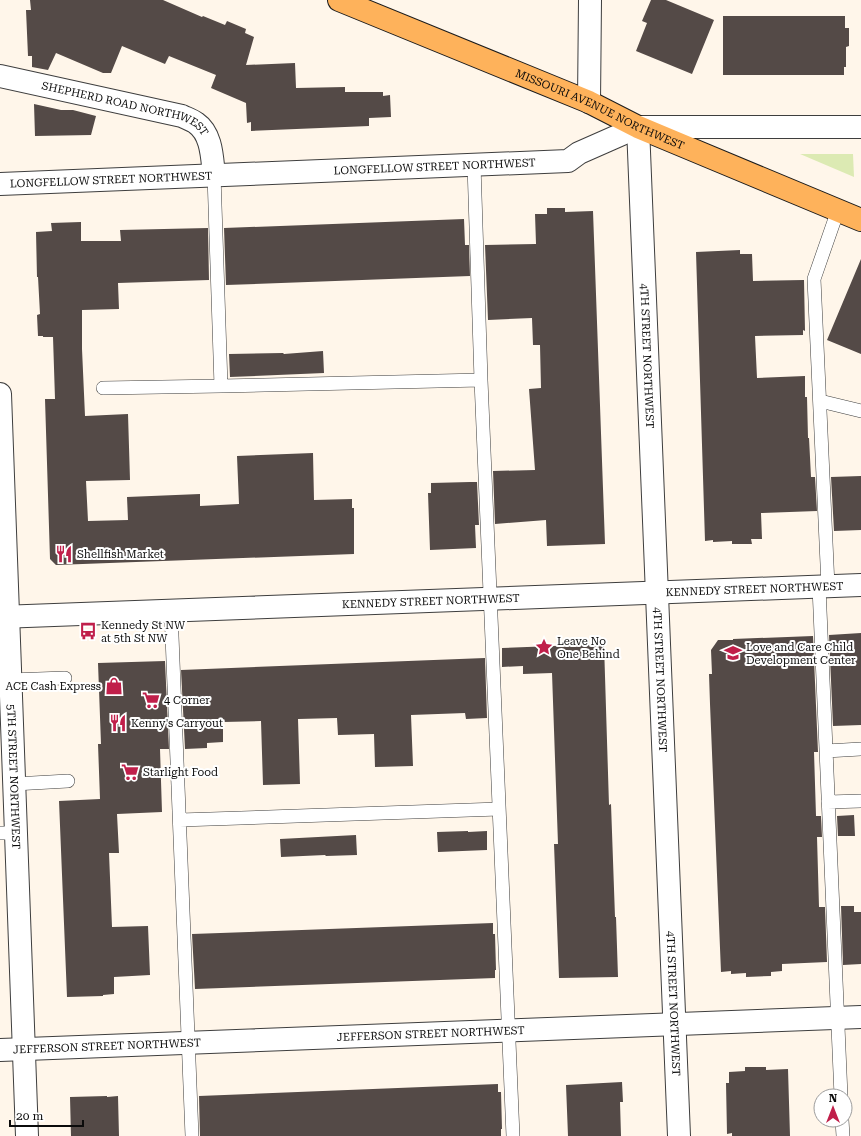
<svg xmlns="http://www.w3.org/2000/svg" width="861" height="1136" font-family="'Roboto Serif',serif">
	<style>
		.green { fill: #dceab3 }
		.building { fill: #544a47 }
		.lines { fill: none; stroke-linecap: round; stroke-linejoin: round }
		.service-casing { stroke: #3e3e3e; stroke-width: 14 }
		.minor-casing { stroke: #3e3e3e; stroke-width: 24 }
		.tertiary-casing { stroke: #3e3e3e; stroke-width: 24 }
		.primary-casing { stroke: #1c1c1c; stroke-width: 24 }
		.service { stroke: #fff; stroke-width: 13 }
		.minor { stroke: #fff; stroke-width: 22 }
		.tertiary { stroke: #fff; stroke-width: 22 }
		.primary { stroke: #feb25b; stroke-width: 22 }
		.labels { text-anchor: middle; stroke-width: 4; stroke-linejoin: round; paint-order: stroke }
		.street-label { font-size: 11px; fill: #0b0b0b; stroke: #fff }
		.poi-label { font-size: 11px; fill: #0b0b0b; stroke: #fff; text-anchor: start }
	</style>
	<rect width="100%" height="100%" fill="#fff6ea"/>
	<!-- green -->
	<path class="green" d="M800 154H853L854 177Z"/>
	<!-- building -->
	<path class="building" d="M30 0H163L202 17 203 16 225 25 227 21 246 29 245 33 254 37 246 65 295 63 296 88 345 87V92H383V96L390 95 391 117 369 118V126L251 131V122L247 123 246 103 211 88 216 75 169 56 165 64 122 46 111 73H103L56 53 48 70 32 67V56H28L26 10H31Z
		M651 0H666L714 20 692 74 636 51 647 23 642 21Z
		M723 16H845V28H849V46L846 47V67H844V75H723Z
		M34 104 61 110H73L96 116 91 135 35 136Z
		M547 208H565V212L593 211 605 544 547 546 546 520 495 524 493 471 535 470 529 389 541 388 540 345H533L532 318 488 320 485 245 536 244 535 214H547Z
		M464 219 465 245H469L470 276 226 285 224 228Z
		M81 222V241H121L120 230 208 228 209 280 118 283 119 309 82 310V349L85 416 128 414 130 480 86 481 88 521 128 520 127 497 200 494V506L239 504 237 456 313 453 314 500 352 499V508H354V554L56 565 50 559 45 399H55L53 337H43V336H38L37 315 40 314 38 277H37L36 232 52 231 51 223Z
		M740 250V254H752L753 281 804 280 805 331 803 330V335L755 336 757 378 805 376V397H807L808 438H809L811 477H815L817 511 761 513 762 539H751L752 544H732V541L713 542V540L705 541 696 252Z
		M861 259V354L827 340Z
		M323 351 324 373 230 377 229 354 283 353 284 354Z
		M861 476V530L834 531 831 477Z
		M470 482H477L479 525H475L476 548 430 550 428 493H431V483Z
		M861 633V725L833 726 829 635Z
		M813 636 818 752H814L816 816H821L822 837H817L819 907H825L827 962 782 964V971L771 972V976L746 977V973L731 974V971L721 972 710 704 709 674H712L711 650 718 640H733V639Z
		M604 644 609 805 611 804 615 917H616L618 977 559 978 554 844H558L552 673 523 674V666L502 667V648Z
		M485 658 487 718 466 719 465 713 411 715 413 766 375 767 374 734 338 735 337 718 298 719 300 784 263 785 261 721 223 722V742L207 743V748L185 749 181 670Z
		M165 661 169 749H160L162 812 117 814 119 853H109L112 927 148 926 150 975 114 977V994L103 995V996L67 997 59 801 100 799 98 744H101L98 663Z
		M854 815 855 836H838L837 816Z
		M468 831V832L487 831V850L438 852 437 832Z
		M356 835 357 855 326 856 325 855 281 857 280 839Z
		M841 906H854V912H861V964L843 965Z
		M493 923V934H495L496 970H495V978L195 989 192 934Z
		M745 1067H766V1070L788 1069 790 1136H732V1133L727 1134 726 1083H729V1072L745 1071Z
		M622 1082 623 1102H620L621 1136H568L566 1085Z
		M498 1084V1092H501L502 1129H501V1136H200L199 1096Z
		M107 1096V1097L118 1096 119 1136H71L70 1097Z"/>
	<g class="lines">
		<!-- service casing -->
		<g class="service-casing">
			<path id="service" d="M474 165 481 380
				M214 175 221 386 481 380 513 1136
				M103 388 221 386
				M820 401 861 411
				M828 586 814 279 838 210
				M819 587 841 1096
				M171 611 192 1136
				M10 680 65 678
				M826 751 861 749
				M14 784 68 781
				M828 802 861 801
				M180 820 499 809
				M0 833H16
				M842 1120 843 1136"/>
		</g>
		<!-- minor casing -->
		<g class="minor-casing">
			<g id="minor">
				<path id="s1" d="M0 76 182 116C186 118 192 120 196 123 212 134 212 158 214 175"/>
				<path d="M589 102 590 0"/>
				<path id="s2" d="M638 127 679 1136"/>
				<path id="s3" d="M0 184 568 161 579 153 638 127H861"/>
				<path id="s4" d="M0 1050 861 1017"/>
			</g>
		</g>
		<!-- tertiary casing -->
		<g class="tertiary-casing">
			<g id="tertiary">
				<path id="s5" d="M0 394 27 1136"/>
				<path id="s6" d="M0 617 861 585"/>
			</g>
		</g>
		<!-- primary casing -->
		<g class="primary-casing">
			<g id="primary">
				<path id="s7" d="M339 0 589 102 638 127 861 220"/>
			</g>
		</g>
		<!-- service -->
		<use href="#service" class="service"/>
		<!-- minor -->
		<use href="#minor" class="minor"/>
		<!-- tertiary -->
		<use href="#tertiary" class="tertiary"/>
		<!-- primary -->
		<use href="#primary" class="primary"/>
	</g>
	<!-- icons -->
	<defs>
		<g id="restaurant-bare" transform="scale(1.38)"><path d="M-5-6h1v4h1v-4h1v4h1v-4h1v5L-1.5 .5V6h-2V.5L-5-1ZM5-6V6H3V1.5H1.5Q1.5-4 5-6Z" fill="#c01f4a" stroke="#fff" stroke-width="2.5" paint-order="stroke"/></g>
		<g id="bus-bare" transform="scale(1.38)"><path d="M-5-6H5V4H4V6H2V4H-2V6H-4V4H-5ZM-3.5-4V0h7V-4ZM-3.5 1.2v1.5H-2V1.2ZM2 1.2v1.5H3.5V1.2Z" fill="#c01f4a" stroke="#fff" stroke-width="2.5" paint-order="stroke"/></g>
		<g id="sight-bare" transform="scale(1.38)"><path d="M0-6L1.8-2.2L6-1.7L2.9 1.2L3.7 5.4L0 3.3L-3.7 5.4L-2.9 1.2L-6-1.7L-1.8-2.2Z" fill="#c01f4a" stroke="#fff" stroke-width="2.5" paint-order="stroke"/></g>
		<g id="school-bare" transform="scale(1.38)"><path d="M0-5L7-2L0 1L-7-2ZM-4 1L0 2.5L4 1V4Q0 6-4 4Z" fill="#c01f4a" stroke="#fff" stroke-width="2.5" paint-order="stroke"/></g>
		<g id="shop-bare" transform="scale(1.38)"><path d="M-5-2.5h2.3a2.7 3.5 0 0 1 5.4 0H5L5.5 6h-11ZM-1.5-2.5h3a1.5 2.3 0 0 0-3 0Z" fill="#c01f4a" stroke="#fff" stroke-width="2.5" paint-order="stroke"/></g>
		<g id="supermarket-bare" transform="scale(1.38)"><path d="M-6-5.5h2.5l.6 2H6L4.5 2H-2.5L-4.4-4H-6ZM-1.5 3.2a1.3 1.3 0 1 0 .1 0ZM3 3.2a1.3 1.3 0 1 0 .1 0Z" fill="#c01f4a" stroke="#fff" stroke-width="2.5" paint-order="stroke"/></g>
	</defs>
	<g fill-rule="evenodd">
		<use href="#restaurant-bare" x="64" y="554"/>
		<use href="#bus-bare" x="88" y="631"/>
		<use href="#sight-bare" x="544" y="647"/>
		<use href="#school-bare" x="733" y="653"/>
		<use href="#shop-bare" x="114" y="686"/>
		<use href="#supermarket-bare" x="151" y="700"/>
		<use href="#restaurant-bare" x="118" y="723"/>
		<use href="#supermarket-bare" x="130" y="772"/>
	</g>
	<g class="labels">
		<!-- street labels -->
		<g class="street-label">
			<text dy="4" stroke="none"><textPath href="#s7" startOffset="283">MISSOURI AVENUE NORTHWEST</textPath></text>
			<text dy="4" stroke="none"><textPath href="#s1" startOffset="130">SHEPHERD ROAD NORTHWEST</textPath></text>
			<text dy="4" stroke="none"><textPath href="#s3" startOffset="435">LONGFELLOW STREET NORTHWEST</textPath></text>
			<text dy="4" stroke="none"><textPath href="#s3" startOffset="111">LONGFELLOW STREET NORTHWEST</textPath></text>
			<text dy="4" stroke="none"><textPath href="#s2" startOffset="229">4TH STREET NORTHWEST</textPath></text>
			<text dy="4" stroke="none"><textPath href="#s6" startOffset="755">KENNEDY STREET NORTHWEST</textPath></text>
			<text dy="4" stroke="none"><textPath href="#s6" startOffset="431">KENNEDY STREET NORTHWEST</textPath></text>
			<text dy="4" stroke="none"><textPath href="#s2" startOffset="553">4TH STREET NORTHWEST</textPath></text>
			<text dy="4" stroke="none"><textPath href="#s5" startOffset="383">5TH STREET NORTHWEST</textPath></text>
			<text dy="4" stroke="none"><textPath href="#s2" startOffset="877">4TH STREET NORTHWEST</textPath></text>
			<text dy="4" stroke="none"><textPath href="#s4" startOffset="431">JEFFERSON STREET NORTHWEST</textPath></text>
			<text dy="4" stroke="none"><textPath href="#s4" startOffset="107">JEFFERSON STREET NORTHWEST</textPath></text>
		</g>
		<!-- poi labels -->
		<g class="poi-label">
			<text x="77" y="558">Shellfish Market</text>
			<text x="101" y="629">Kennedy St NW<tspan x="101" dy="13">at 5th St NW</tspan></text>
			<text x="557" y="645">Leave No<tspan x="557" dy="13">One Behind</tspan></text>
			<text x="746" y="651">Love and Care Child<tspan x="746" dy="13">Development Center</tspan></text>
			<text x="101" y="690" text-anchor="end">ACE Cash Express</text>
			<text x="164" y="704">4 Corner</text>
			<text x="131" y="727">Kenny's Carryout</text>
			<text x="143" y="776">Starlight Food</text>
		</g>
	</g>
	<!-- north arrow -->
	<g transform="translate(833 1108)"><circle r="19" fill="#ffffff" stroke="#9d9d9d"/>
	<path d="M0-3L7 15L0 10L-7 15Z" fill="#c01f4a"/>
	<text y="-6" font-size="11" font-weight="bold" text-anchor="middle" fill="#0b0b0b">N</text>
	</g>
	<!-- scale -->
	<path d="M10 1120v6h73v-6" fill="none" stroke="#0b0b0b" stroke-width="2"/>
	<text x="16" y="1120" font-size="12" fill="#0b0b0b" stroke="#ffffff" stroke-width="3" paint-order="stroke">20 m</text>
</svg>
